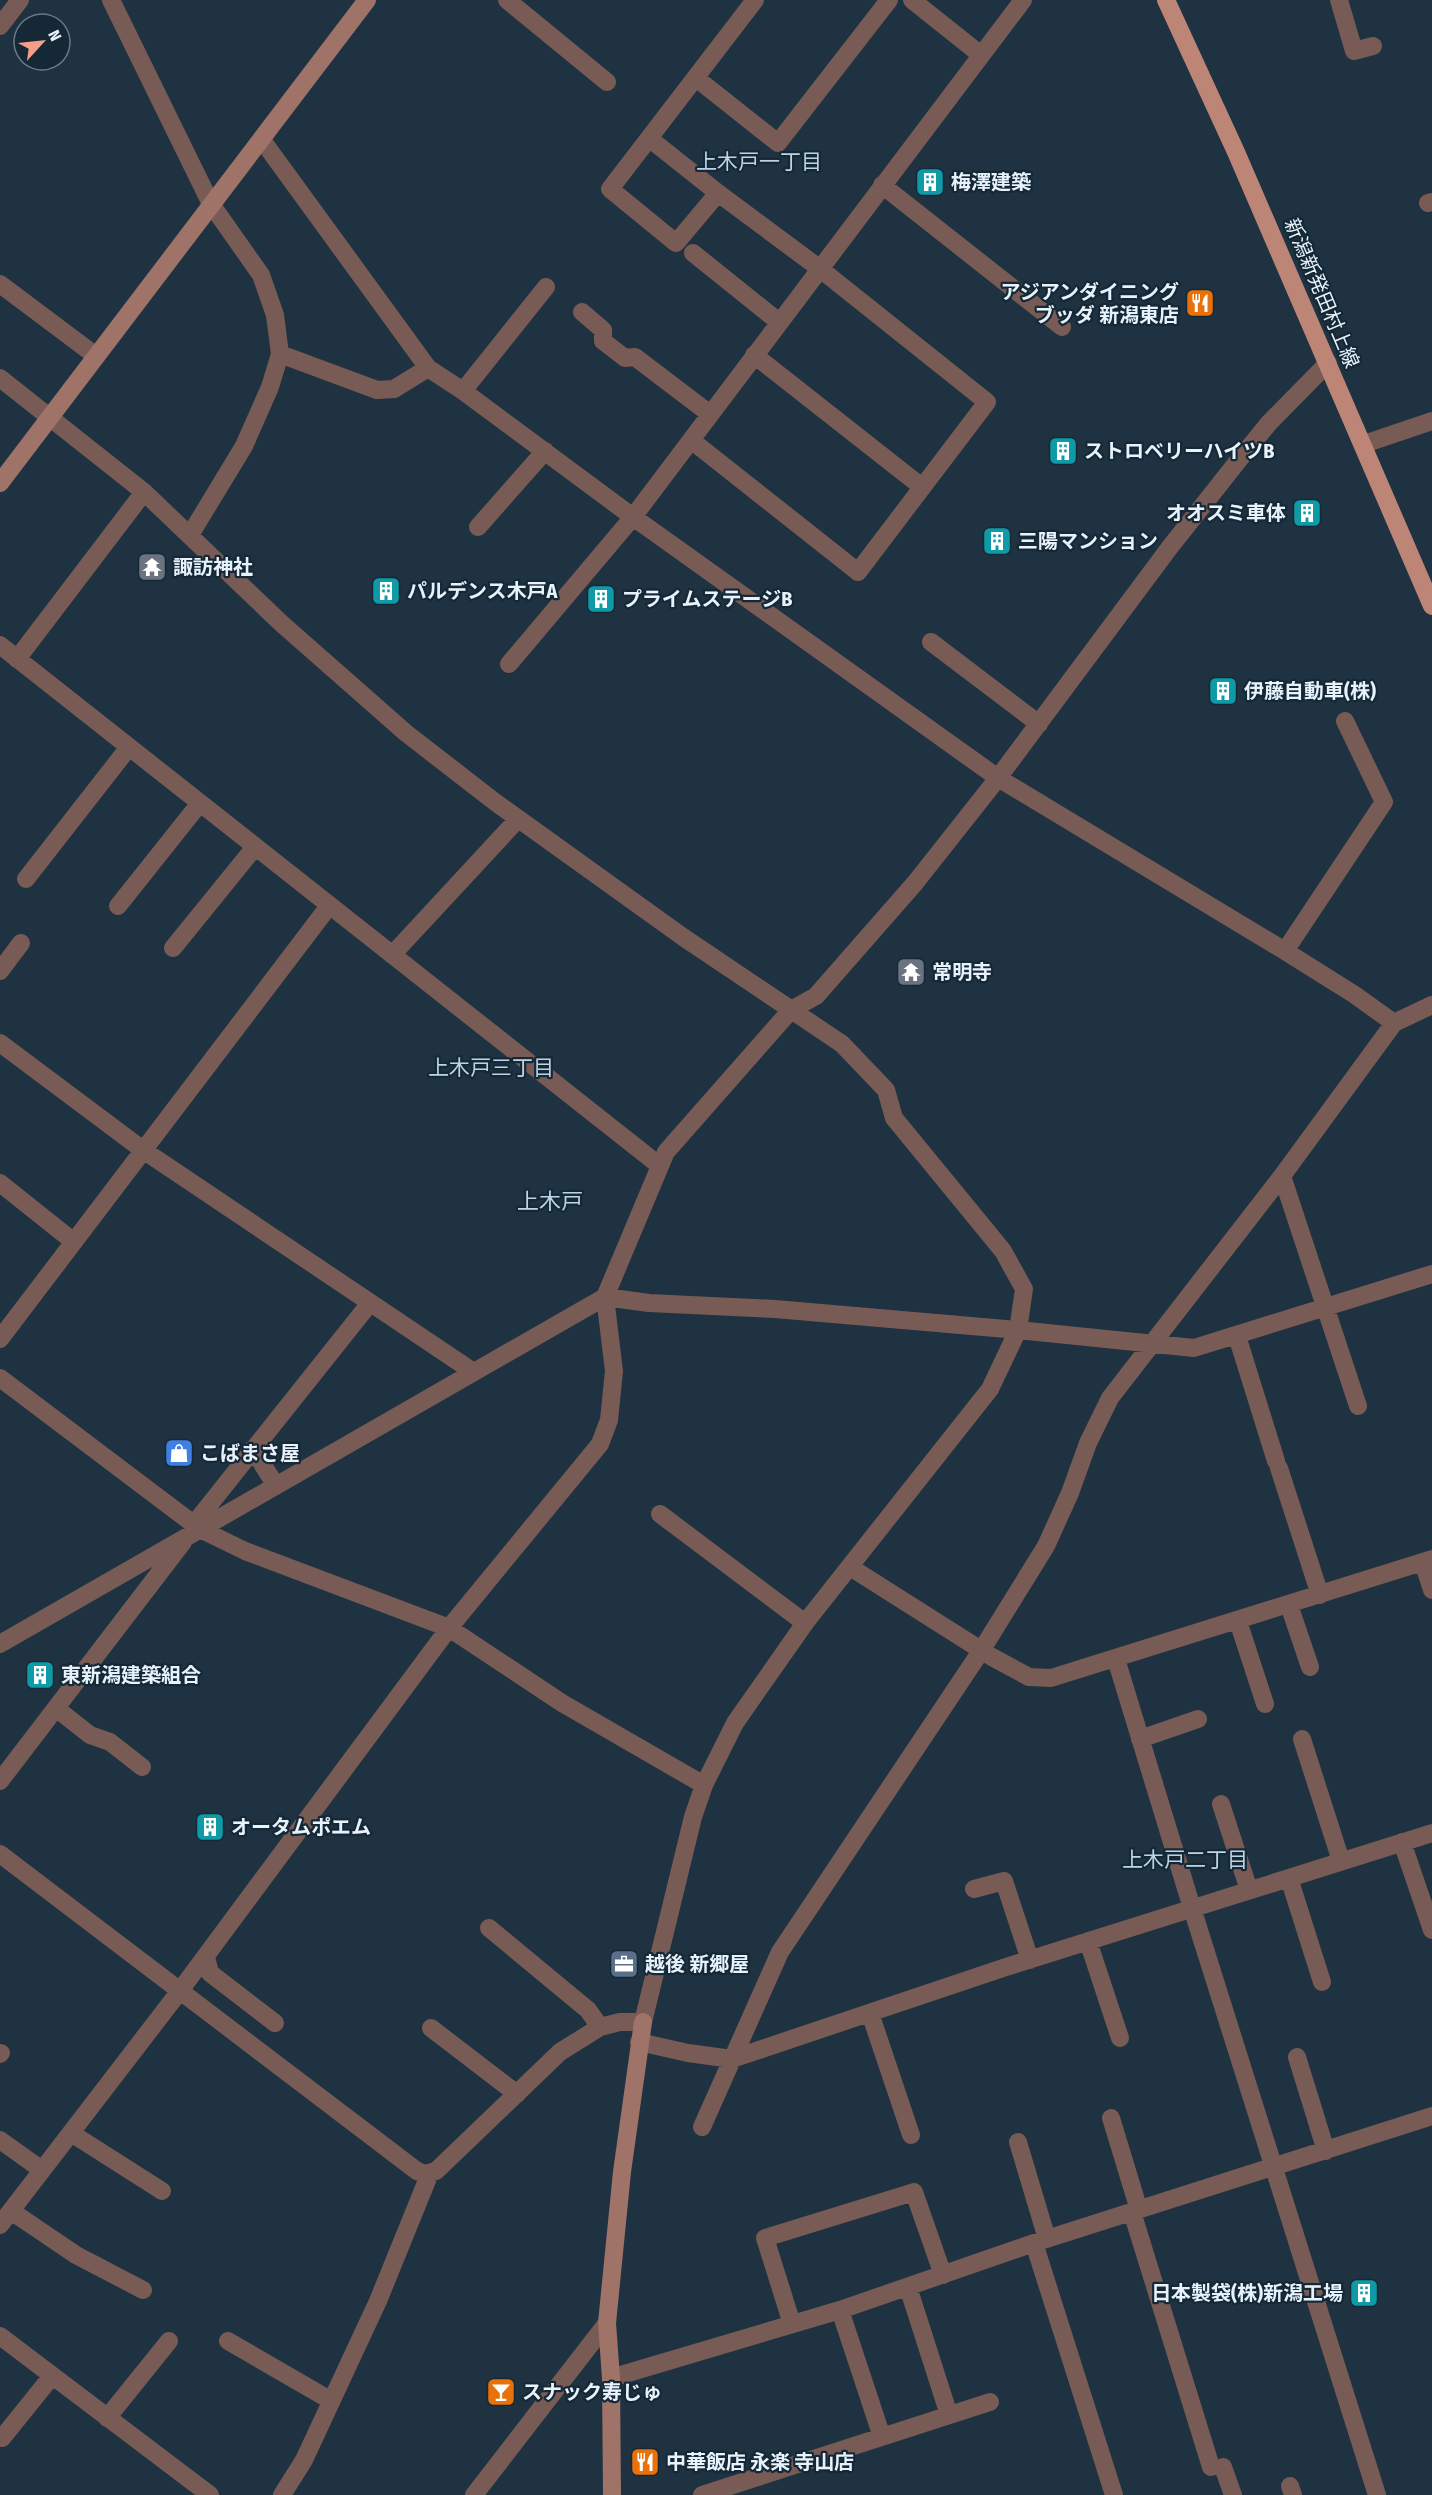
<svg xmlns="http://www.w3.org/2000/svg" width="1432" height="2495" font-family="'Fira Sans Condensed','Noto Sans JP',sans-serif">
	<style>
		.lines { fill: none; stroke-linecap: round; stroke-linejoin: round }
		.street { stroke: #775b54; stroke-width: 18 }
		.secondary { stroke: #9f7368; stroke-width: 18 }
		.primary { stroke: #bd8576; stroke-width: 18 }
		.labels { text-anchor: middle; stroke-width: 4.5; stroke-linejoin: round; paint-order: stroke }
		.poi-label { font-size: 20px; font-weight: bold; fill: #e7f2fc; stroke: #152836; text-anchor: start }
		.street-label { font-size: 20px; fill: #e7f2fc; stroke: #152836 }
		.neighbourhood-label { font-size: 21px; fill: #bdd4e8; stroke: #152836 }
		.quarter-label { font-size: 22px; fill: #bdd4e8; stroke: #152836 }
	</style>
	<rect width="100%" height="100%" fill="#1f3241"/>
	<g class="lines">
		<!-- street -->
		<path class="street" d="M111 0 211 204 261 275 275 315 280 354 270 387 244 446 190 535
			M507 0 607 82
			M912 0 981 55
			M1339 0 1354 51 1373 46
			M0 26 20 0
			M696 78 778 143 889 0
			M650 139 718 193 819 268 987 402 858 572 691 440
			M262 140 428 368 463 391 633 517 998 778 1285 951 1355 995 1394 1023
			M882 185 1062 327
			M718 193 676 243 610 189 755 0
			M1428 203 1432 202
			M693 253 779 322
			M0 284 96 356
			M582 312 603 330V341L625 358 635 357 710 414
			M280 354 377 390 394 389 428 368
			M754 355 922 487
			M0 378 144 492 281 623 406 733 495 802 683 937 842 1044 886 1090 894 1118 1003 1251 1024 1289 1018 1330 990 1389 805 1623 735 1723 704 1785 693 1817 643 2022H620L600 2027 560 2052 436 2171 425 2174 417 2171 0 1854
			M463 391 546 287
			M1364 444 1432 421
			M478 527 545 451
			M931 642 1039 724
			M0 645 660 1166
			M17 659 144 492
			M509 664 633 517 1023 0
			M26 879 129 747
			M118 906 200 803
			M173 948 255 847
			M1285 951 1384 802 1345 721
			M392 955 518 819
			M0 971 21 943
			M0 1043 143 1150 472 1371
			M1282 1176 1358 1406
			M0 1183 74 1242
			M1237 1336 1276 1461
			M0 1339 329 906
			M0 1378 200 1529 245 1551 449 1628 562 1703 704 1785
			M253 1449 276 1486
			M1279 1468 1320 1595
			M660 1514 805 1623
			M194 1524 370 1303
			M1423 1562 1432 1590
			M850 1567 992 1657 1029 1677 1051 1678 1432 1559
			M1289 1605 1310 1667
			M1238 1621 1265 1704
			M0 1644 605 1297 649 1303 775 1309 1018 1330 1194 1348 1432 1274
			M1116 1659 1192 1908 1377 2495
			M57 1709 90 1735 110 1742 142 1767
			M1140 1739 1198 1719
			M1302 1739 1341 1861
			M0 1781 183 1542
			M1221 1804 1249 1890
			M1402 1842 1432 1930
			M1289 1878 1322 1982
			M974 1889 1004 1881 1030 1960
			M489 1928 588 2010 600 2027
			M1088 1941 1120 2038
			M206 1957 210 1973 275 2023
			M870 2013 911 2135
			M431 2028 517 2094
			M639 2042 688 2053 732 2059 1003 1968 1432 1833
			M0 2054 1 2053
			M1297 2057 1326 2151
			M1111 2118 1139 2210
			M702 2127 780 1952 981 1651 1046 1546 1070 1493 1088 1443 1110 1398 1282 1176 1394 1023 1432 1005
			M71 2133 162 2191
			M0 2140 42 2170
			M1018 2142 1047 2239
			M11 2211 76 2255 143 2290
			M1132 2212 1211 2467
			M0 2225 179 1992 449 1628 600 1444 609 1420 614 1371 605 1297 660 1166 666 1152 791 1010 816 996 915 883 998 778 1170 547 1238 461 1269 423 1328 363
			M1034 2243 1114 2495
			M908 2287 949 2415
			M840 2310 882 2437
			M792 2324 765 2238 914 2192 943 2275
			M0 2336 210 2495
			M228 2341 330 2400
			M611 2378 840 2310 1034 2243 1432 2116
			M107 2418 169 2341
			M2 2438 52 2376
			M1223 2467 1233 2495
			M1290 2486 1293 2495
			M282 2495 304 2460 378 2301 430 2173
			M474 2495 607 2323
			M702 2495 990 2402"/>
		<!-- secondary -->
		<path class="secondary" d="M0 483 367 0
			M612 2495 611 2378 607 2323 622 2172 643 2022"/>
		<!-- primary -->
		<path class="primary" d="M1166 0 1236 152 1432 606"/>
	</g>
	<!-- icons -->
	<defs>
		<g id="building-square" transform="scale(1.5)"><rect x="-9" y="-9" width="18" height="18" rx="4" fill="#0f9aa8" stroke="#152836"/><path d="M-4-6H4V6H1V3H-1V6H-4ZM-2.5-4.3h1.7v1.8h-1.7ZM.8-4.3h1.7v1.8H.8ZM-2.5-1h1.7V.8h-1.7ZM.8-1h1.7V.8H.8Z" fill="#fff"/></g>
		<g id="restaurant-square" transform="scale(1.5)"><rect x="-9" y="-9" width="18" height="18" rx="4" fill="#e8710a" stroke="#152836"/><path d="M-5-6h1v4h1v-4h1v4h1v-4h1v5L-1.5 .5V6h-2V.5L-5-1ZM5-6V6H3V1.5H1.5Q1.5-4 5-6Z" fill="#fff"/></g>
		<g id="temple-square" transform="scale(1.5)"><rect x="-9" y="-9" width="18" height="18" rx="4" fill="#6b7280" stroke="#152836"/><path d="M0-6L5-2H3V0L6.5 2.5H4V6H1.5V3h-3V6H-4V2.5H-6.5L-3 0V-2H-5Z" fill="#fff"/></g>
		<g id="shop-square" transform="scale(1.5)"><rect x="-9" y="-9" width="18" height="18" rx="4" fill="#3f7fe0" stroke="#152836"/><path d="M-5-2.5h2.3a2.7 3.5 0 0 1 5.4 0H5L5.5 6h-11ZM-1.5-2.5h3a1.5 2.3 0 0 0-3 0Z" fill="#fff"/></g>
		<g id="office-square" transform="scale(1.5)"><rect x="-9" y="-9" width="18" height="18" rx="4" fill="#5c6f8a" stroke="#152836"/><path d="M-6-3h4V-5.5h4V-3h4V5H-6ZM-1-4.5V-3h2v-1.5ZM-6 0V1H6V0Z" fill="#fff"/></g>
		<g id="bar-square" transform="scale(1.5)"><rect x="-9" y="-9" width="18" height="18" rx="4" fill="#e8710a" stroke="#152836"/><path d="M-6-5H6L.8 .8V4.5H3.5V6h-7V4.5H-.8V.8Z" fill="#fff"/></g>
	</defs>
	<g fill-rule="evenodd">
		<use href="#building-square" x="930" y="182"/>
		<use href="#restaurant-square" x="1200" y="303"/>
		<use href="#building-square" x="1063" y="451"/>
		<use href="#building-square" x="1307" y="513"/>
		<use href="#building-square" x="997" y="541"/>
		<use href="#temple-square" x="152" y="567"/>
		<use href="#building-square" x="386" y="591"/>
		<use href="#building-square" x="601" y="599"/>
		<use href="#building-square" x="1223" y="691"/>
		<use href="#temple-square" x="911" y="972"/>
		<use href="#shop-square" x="179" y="1453"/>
		<use href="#building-square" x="40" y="1675"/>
		<use href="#building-square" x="210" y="1827"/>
		<use href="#office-square" x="624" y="1964"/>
		<use href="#building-square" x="1364" y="2293"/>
		<use href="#bar-square" x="501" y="2392"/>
		<use href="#restaurant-square" x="645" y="2462"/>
	</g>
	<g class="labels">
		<!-- poi labels -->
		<g class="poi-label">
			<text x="951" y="189">梅澤建築</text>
			<text x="1179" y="299" text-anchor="end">アジアンダイニング<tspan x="1179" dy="23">ブッダ 新潟東店</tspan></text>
			<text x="1084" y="458">ストロベリーハイツB</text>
			<text x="1286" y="520" text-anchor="end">オオスミ車体</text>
			<text x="1018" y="548">三陽マンション</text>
			<text x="173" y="574">諏訪神社</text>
			<text x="407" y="598">パルデンス木戸A</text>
			<text x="622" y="606">プライムステージB</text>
			<text x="1244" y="698">伊藤自動車(株)</text>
			<text x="932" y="979">常明寺</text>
			<text x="200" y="1460">こばまさ屋</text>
			<text x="61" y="1682">東新潟建築組合</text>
			<text x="231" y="1834">オータムポエム</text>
			<text x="645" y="1971">越後 新郷屋</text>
			<text x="1343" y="2300" text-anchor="end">日本製袋(株)新潟工場</text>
			<text x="522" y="2399">スナック寿じゅ</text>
			<text x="666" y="2469">中華飯店 永楽 寺山店</text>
		</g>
		<!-- street labels -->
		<g class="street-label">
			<text transform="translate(1322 293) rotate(67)" y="7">新潟新発田村上線</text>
		</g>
		<!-- neighbourhood labels -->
		<g class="neighbourhood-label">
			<text x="759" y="169">上木戸一丁目</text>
			<text x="491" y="1075">上木戸三丁目</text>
			<text x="1185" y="1867">上木戸二丁目</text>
		</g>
		<!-- quarter labels -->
		<g class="quarter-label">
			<text x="550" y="1209">上木戸</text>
		</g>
	</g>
	<!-- north arrow -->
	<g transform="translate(42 42) rotate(63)"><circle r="28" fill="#152836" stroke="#697985" stroke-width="1.5"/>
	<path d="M0-4.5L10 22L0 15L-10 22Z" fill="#f49e88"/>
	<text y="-9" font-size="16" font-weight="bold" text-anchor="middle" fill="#e7f2fc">N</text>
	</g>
</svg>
